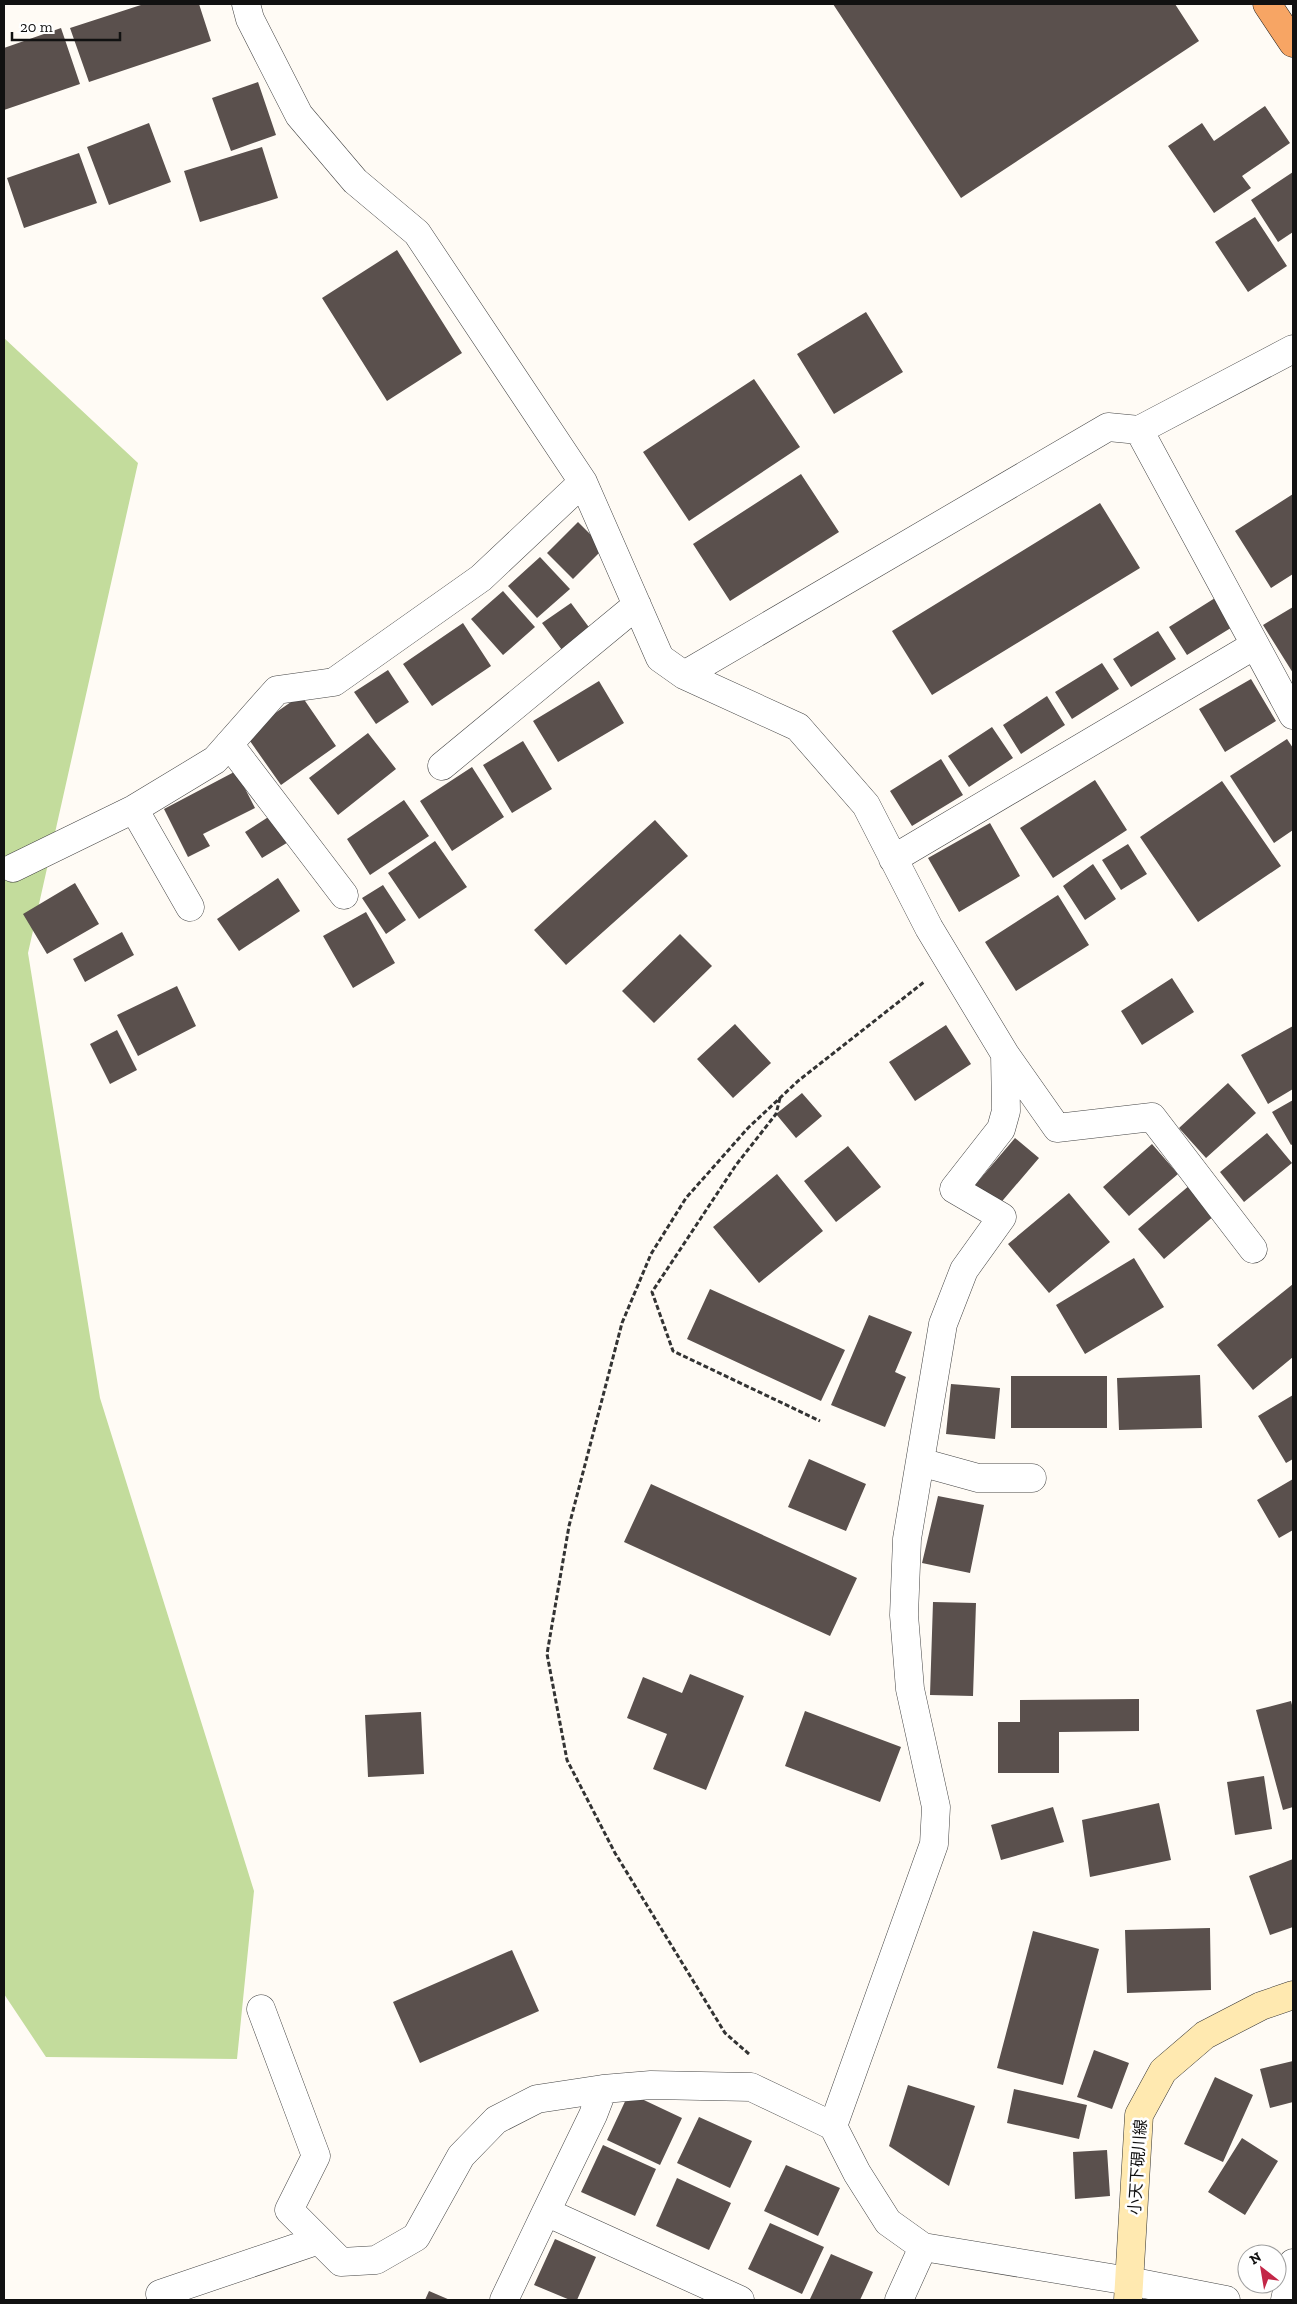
<svg xmlns="http://www.w3.org/2000/svg" width="1297" height="2304" font-family="'Zilla Slab','Noto Sans JP',serif">
	<style>
		.forest { fill: #c3dc9c }
		.building { fill: #5a504d }
		.lines { fill: none; stroke-linecap: round; stroke-linejoin: round }
		.minor-casing { stroke: #444; stroke-width: 29 }
		.secondary-casing { stroke: #333; stroke-width: 29 }
		.trunk-casing { stroke: #222; stroke-width: 29 }
		.path { stroke: #333; stroke-width: 3; stroke-dasharray: 5 2.5; stroke-linecap: butt }
		.minor { stroke: #fff; stroke-width: 28 }
		.secondary { stroke: #ffe9b0; stroke-width: 28 }
		.trunk { stroke: #f7a564; stroke-width: 28 }
		.labels { text-anchor: middle; stroke-width: 5; stroke-linejoin: round; paint-order: stroke }
		.street-label { font-size: 16px; fill: #111; stroke: #fff }
	</style>
	<rect width="100%" height="100%" fill="#fffbf5"/>
	<!-- forest -->
	<path class="forest" d="M4 338 138 463 28 953 100 1398 254 1891 237 2059 46 2057 4 1994Z"/>
	<!-- building -->
	<path class="building" d="M144 4H199L211 41 89 82 70 28Z
		M833 4H1175L1199 41 961 198Z
		M61 28 80 84 4 110V48Z
		M258 82 276 135 231 151 212 98Z
		M1265 106 1290 143 1242 176 1251 188 1214 213 1168 146 1202 123 1214 141Z
		M149 123 171 182 109 205 87 147Z
		M262 147 278 198 200 222 184 171Z
		M79 153 97 203 24 228 7 178Z
		M1293 172V232L1278 242 1251 200Z
		M1255 217 1287 266 1248 292 1215 242Z
		M397 250 462 353 387 401 322 298Z
		M866 312 903 372 834 414 797 354Z
		M754 379 800 447 689 521 643 452Z
		M801 474 839 532 730 601 693 544Z
		M1293 494V574L1271 588 1235 531Z
		M1100 503 1140 568 932 695 892 631Z
		M578 522 604 548 573 579 547 553Z
		M540 557 570 589 537 618 508 586Z
		M503 591 535 627 503 655 471 619Z
		M1215 598 1234 626 1187 655 1169 627Z
		M571 603 591 630 562 650 542 623Z
		M1293 607V673L1263 625Z
		M463 623 491 666 432 706 403 664Z
		M1158 631 1176 659 1131 687 1113 659Z
		M1102 663 1119 689 1072 719 1055 692Z
		M388 670 409 702 376 724 354 692Z
		M1251 679 1276 721 1225 752 1199 709Z
		M599 681 624 723 558 762 533 721Z
		M301 695 336 746 281 785 245 734Z
		M1047 696 1065 725 1021 754 1003 725Z
		M992 727 1013 758 969 787 948 756Z
		M368 733 396 769 338 815 309 778Z
		M1287 739 1293 748V830L1274 843 1230 776Z
		M523 741 552 789 512 813 483 765Z
		M941 759 963 795 912 826 890 791Z
		M472 767 504 817 452 851 420 801Z
		M236 771 255 808 203 834 210 846 188 857 164 809Z
		M1095 780 1127 830 1053 878 1020 828Z
		M1222 781 1281 866 1198 922 1140 837Z
		M404 800 429 836 370 875 347 839Z
		M273 814 290 841 262 858 245 832Z
		M655 820 688 856 566 965 534 930Z
		M990 823 1020 876 959 912 928 858Z
		M435 841 467 887 419 919 388 873Z
		M1128 844 1147 874 1121 890 1102 860Z
		M1093 864 1116 899 1085 920 1063 886Z
		M278 878 300 911 239 951 217 919Z
		M75 883 99 924 47 954 23 914Z
		M383 885 406 920 386 934 362 898Z
		M1058 895 1089 945 1016 991 985 942Z
		M366 912 395 963 353 988 323 936Z
		M122 932 134 955 85 982 73 959Z
		M680 934 712 966 654 1023 622 991Z
		M1172 978 1194 1012 1142 1045 1121 1011Z
		M177 986 196 1026 138 1056 117 1015Z
		M735 1024 771 1063 733 1098 697 1059Z
		M946 1025 971 1064 915 1101 889 1062Z
		M1293 1026V1089L1268 1104 1241 1055Z
		M117 1030 137 1070 110 1084 90 1044Z
		M1228 1083 1256 1113 1206 1158 1179 1128Z
		M802 1093 822 1116 796 1138 776 1114Z
		M1293 1100V1144L1291 1145 1272 1112Z
		M1267 1133 1292 1163 1244 1202 1220 1172Z
		M1015 1138 1039 1158 998 1206 974 1186Z
		M1152 1144 1178 1174 1129 1216 1103 1187Z
		M848 1146 881 1187 836 1222 804 1181Z
		M777 1174 823 1231 759 1283 713 1227Z
		M1190 1185 1215 1215 1164 1259 1138 1229Z
		M1069 1193 1110 1242 1049 1293 1008 1244Z
		M1134 1258 1164 1307 1085 1354 1056 1305Z
		M1293 1284V1357L1253 1390 1217 1345Z
		M710 1289 845 1350 821 1401 687 1339Z
		M869 1315 912 1332 895 1372 906 1377 885 1427 831 1405Z
		M1200 1375 1202 1428 1119 1430 1117 1378Z
		M1011 1376H1107V1428H1011Z
		M951 1384 1000 1388 995 1439 946 1434Z
		M1293 1395V1459L1286 1463 1258 1416Z
		M809 1459 866 1484 846 1531 788 1507Z
		M1293 1479V1530L1279 1538 1257 1500Z
		M651 1484 857 1578 830 1636 624 1542Z
		M938 1496 984 1505 970 1573 922 1563Z
		M933 1602 976 1603 973 1696 930 1695Z
		M690 1674 744 1696 706 1790 653 1769 667 1734 627 1718 643 1677 682 1693Z
		M1139 1699V1731L1059 1732V1773H998V1722H1020V1700Z
		M1291 1701 1293 1709V1807L1283 1810 1256 1710Z
		M805 1711 901 1747 880 1802 785 1766Z
		M421 1712 424 1774 368 1777 365 1715Z
		M1264 1776 1272 1829 1235 1835 1227 1782Z
		M1159 1803 1171 1860 1090 1877 1082 1820Z
		M1053 1807 1064 1842 1001 1860 991 1825Z
		M1293 1859V1927L1270 1935 1249 1876Z
		M1210 1928 1211 1990 1127 1993 1125 1930Z
		M1033 1931 1099 1949 1063 2085 997 2068Z
		M512 1950 539 2011 420 2063 393 2002Z
		M1094 2050 1129 2063 1112 2109 1077 2097Z
		M1293 2061V2102L1270 2108 1260 2069Z
		M1215 2077 1253 2095 1223 2162 1184 2144Z
		M908 2085 975 2106 949 2186 889 2146Z
		M1014 2089 1087 2105 1079 2139 1007 2123Z
		M629 2093 682 2118 660 2165 607 2140Z
		M699 2117 752 2141 730 2188 677 2163Z
		M1242 2138 1278 2161 1245 2215 1208 2192Z
		M603 2145 656 2169 635 2216 581 2192Z
		M1107 2150 1110 2196 1075 2199 1073 2152Z
		M786 2165 840 2188 818 2236 764 2211Z
		M677 2178 731 2203 709 2250 656 2226Z
		M770 2223 824 2247 802 2294 748 2269Z
		M555 2239 596 2257 577 2300H570L534 2285Z
		M831 2254 873 2272 860 2300 810 2299Z
		M429 2291 450 2300H425Z"/>
	<g class="lines">
		<!-- minor casing -->
		<g class="minor-casing">
			<path id="minor" d="M246 4 250 19 299 115 355 181 417 233 583 482 660 658 684 675 798 727 866 805 929 928 1005 1054 1006 1111 1001 1129 954 1189 1002 1217 964 1270 943 1324 907 1539 904 1615 910 1689 936 1807 934 1844 833 2126
				M1139 430 1293 715
				M684 675 1108 427 1139 430 1293 349
				M229 744 344 895
				M442 766 637 605
				M134 809 190 907
				M893 859 1255 645
				M13 868 134 809 215 760 277 690 334 682 481 578 583 482
				M1005 1054 1057 1128 1152 1117 1253 1249
				M920 1462 978 1478H1032
				M261 2009 316 2156 289 2210 341 2262 376 2260 416 2237 461 2156 496 2120 537 2099 603 2089 651 2085 751 2087 833 2126 857 2173 888 2222 923 2247 1129 2281 1226 2300
				M603 2089 593 2115 546 2212 740 2300
				M160 2294 319 2240
				M504 2300 546 2212
				M899 2300 923 2247
				M1285 2300 1293 2263"/>
		</g>
		<!-- secondary casing -->
		<g class="secondary-casing">
			<path id="secondary" d="M1128 2300 1139 2115 1163 2071 1205 2035 1261 2006 1293 1995"/>
		</g>
		<!-- trunk casing -->
		<g class="trunk-casing">
			<path id="trunk" d="M1267 4 1293 43"/>
		</g>
		<!-- path -->
		<path class="path" d="M780 1098 776 1114 736 1165 652 1292 673 1351 820 1421
			M749 2054 725 2033 615 1853 567 1760 547 1654 569 1526 622 1323 651 1254 686 1198 748 1128 798 1081 924 982"/>
		<!-- minor -->
		<use href="#minor" class="minor"/>
		<!-- secondary -->
		<use href="#secondary" class="secondary"/>
		<!-- trunk -->
		<use href="#trunk" class="trunk"/>
	</g>
	<g class="labels">
		<!-- street labels -->
		<g class="street-label">
			<text transform="translate(1137 2167) rotate(-86)" y="6">小天下硯川線</text>
		</g>
	</g>
	<!-- border -->
	<rect width="1297" height="2304" fill="none" stroke="#111111" stroke-width="10"/>
	<!-- north arrow -->
	<g transform="translate(1262 2269) rotate(329)"><circle r="24" fill="#ffffff" stroke="#a0a0a0"/>
	<path d="M0-4L9 19L0 12L-9 19Z" fill="#c32647"/>
	<text y="-8" font-size="14" font-weight="bold" text-anchor="middle" fill="#111111">N</text>
	</g>
	<!-- scale -->
	<path d="M12 32v8h108v-8" fill="none" stroke="#111111" stroke-width="2.5"/>
	<text x="20" y="32" font-size="15" fill="#111111" stroke="#ffffff" stroke-width="4" paint-order="stroke">20 m</text>
</svg>
